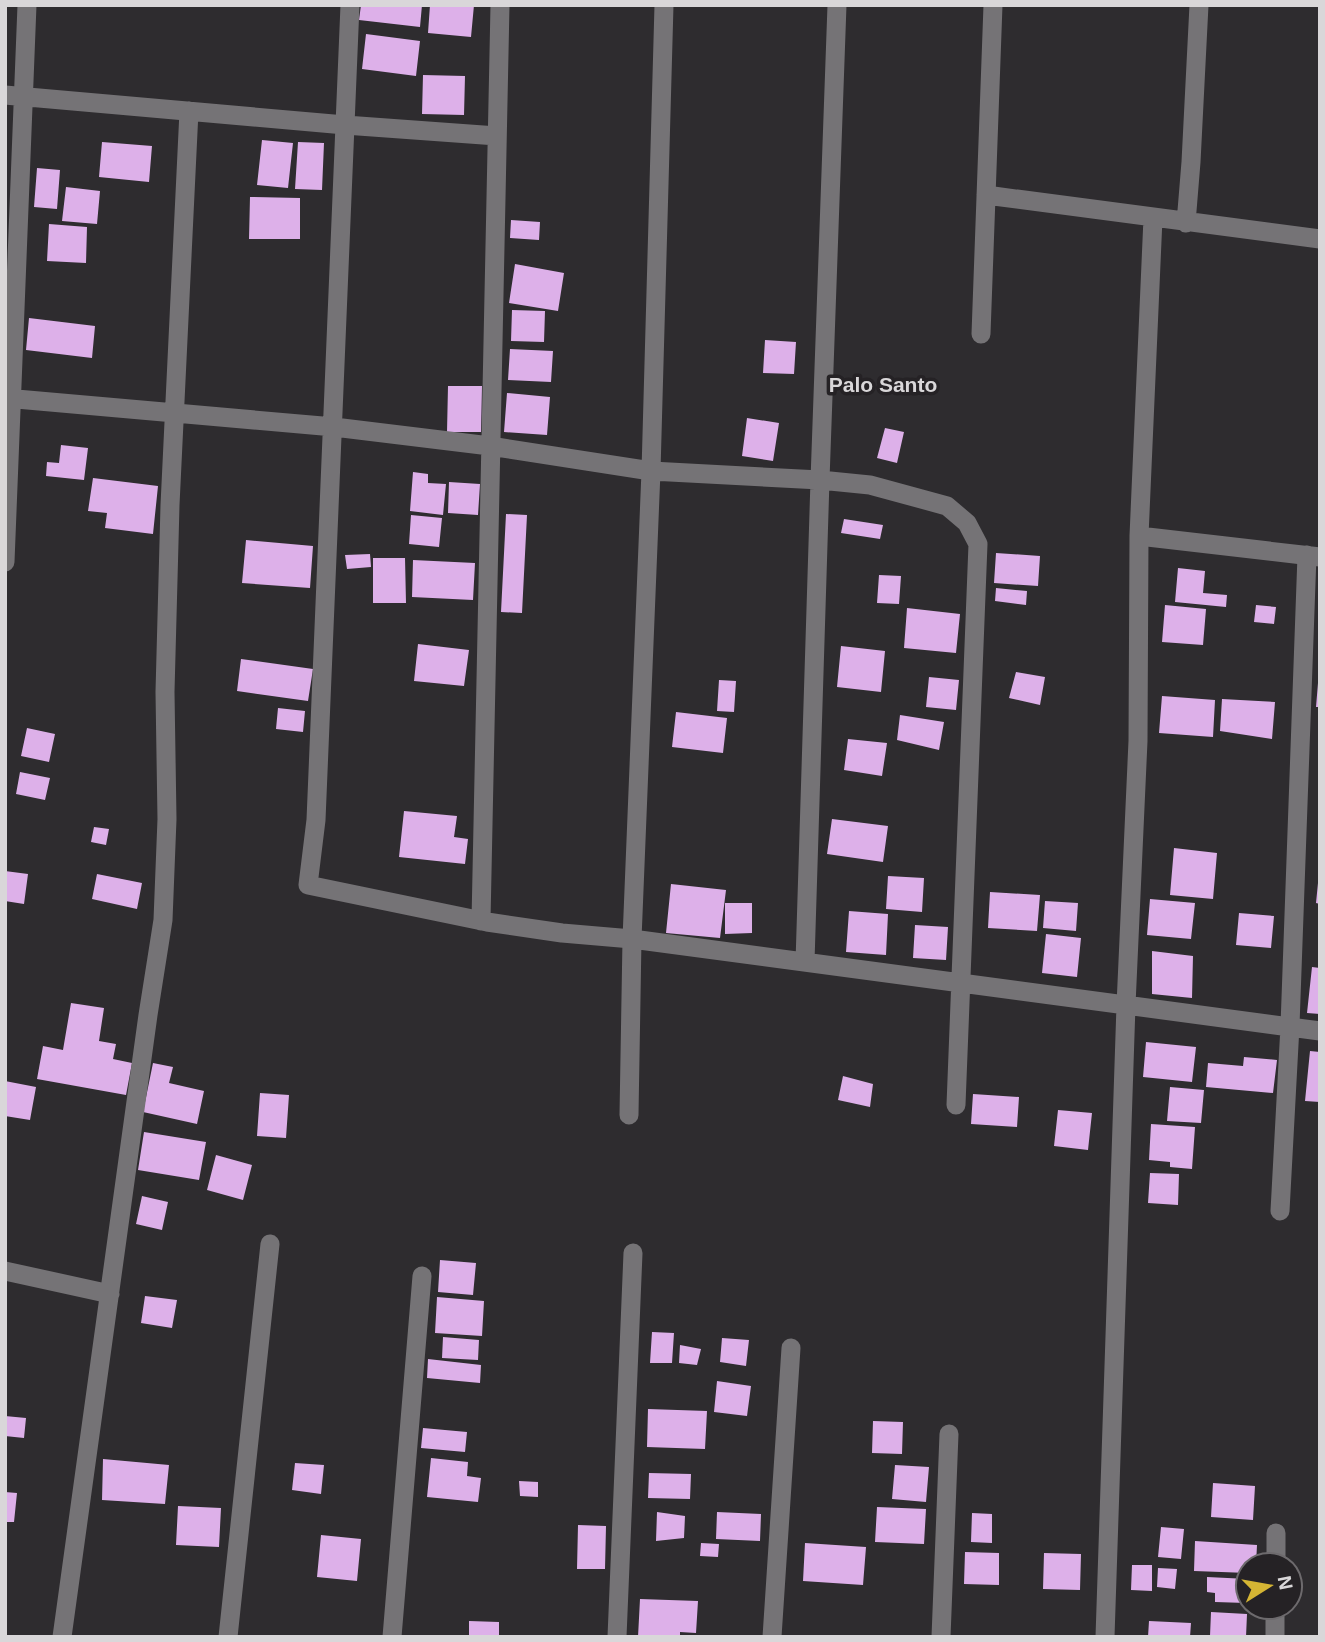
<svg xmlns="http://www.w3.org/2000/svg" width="1325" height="1642" font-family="Arial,sans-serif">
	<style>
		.building { fill: #ddb0e9 }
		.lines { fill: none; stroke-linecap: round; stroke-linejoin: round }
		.minor { stroke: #757376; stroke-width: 19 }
		.labels { text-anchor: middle; stroke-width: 7; stroke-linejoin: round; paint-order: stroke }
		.neighbourhood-label { font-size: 21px; font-weight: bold; fill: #d9d7d9; stroke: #252225 }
	</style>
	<rect width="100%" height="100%" fill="#2e2c2f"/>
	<!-- building -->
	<path class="building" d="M361 5H422L420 27 359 20Z
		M430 5H474L471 37 428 33Z
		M366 34 420 41 416 76 362 69Z
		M423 75 465 76 464 115 422 114Z
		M262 140 293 143 288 188 257 185Z
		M102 142 152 146 149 182 99 177Z
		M298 142 324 143 322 190 295 189Z
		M37 168 60 170 57 209 34 207Z
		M66 187 100 191 97 224 62 221Z
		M250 197 300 198V239H249Z
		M511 220 540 222 539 240 510 238Z
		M49 224 87 227 86 263 47 261Z
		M515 264 564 273 558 311 509 303Z
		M512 310 545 311 544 342 511 341Z
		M29 318 95 326 92 358 26 350Z
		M765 340 796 342 794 374 763 373Z
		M510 349 553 351 551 382 508 380Z
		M448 386H482L481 432H447Z
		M507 393 550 397 547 435 504 432Z
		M747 418 779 423 773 461 742 456Z
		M885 428 904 432 897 463 877 458Z
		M61 445 88 448 84 480 46 476 47 462 59 463Z
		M413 472 428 474V483L446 484 443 515 410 511Z
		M93 478 158 486 153 534 105 528 107 513 88 511Z
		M449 482 480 484 478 515 448 513Z
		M506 514 527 515 522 613 501 612Z
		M411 515 442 518 439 547 409 544Z
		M844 519 883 525 880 539 841 533Z
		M246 540 313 546 310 588 242 583Z
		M996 553 1040 556 1038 586 994 583Z
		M370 554 371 567 347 569 345 555Z
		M373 558H405L406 603H373Z
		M413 560 475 563 473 600 412 597Z
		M1178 568 1205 571 1203 593 1227 595 1226 607 1175 602Z
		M879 575 901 576 899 604 877 603Z
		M996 588 1027 591 1026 605 995 601Z
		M1165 605 1206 609 1203 645 1162 642Z
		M1256 605 1276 607 1274 624 1254 622Z
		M907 608 960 614 956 653 904 648Z
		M418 644 469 650 464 686 414 681Z
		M841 646 885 651 881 692 837 687Z
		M241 659 313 669 308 701 237 691Z
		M1016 672 1045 677 1040 705 1009 698Z
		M929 677 959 680 956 710 926 707Z
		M719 680 736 681 734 712 717 711Z
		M1318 683H1320V707H1316Z
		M1162 696 1215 700 1213 737 1159 733Z
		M1222 699 1275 702 1272 739 1220 731Z
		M278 708 305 711 303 732 276 729Z
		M676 712 727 718 723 753 672 747Z
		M900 715 944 722 939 750 897 740Z
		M27 728 55 734 49 762 21 756Z
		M848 739 887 743 882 776 844 770Z
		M20 772 50 778 45 800 16 794Z
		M404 811 457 816 454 837 468 839 465 864 399 857Z
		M832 819 888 826 883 862 827 854Z
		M94 827 109 829 106 845 91 842Z
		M1174 848 1217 853 1213 899 1170 895Z
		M5 871 28 874 24 904 5 901Z
		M97 874 142 883 137 909 92 899Z
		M888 876 924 878 922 912 886 909Z
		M1318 883H1320V904L1316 903Z
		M671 884 726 890 720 938 666 933Z
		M990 892 1040 895 1037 931 988 928Z
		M1150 899 1195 903 1191 939 1147 935Z
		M1045 901 1078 903 1076 931 1043 928Z
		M725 903H752V933L725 934Z
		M849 911 888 914 886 955 846 952Z
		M1239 913 1274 916 1271 948 1236 945Z
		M915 925 948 927 946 960 913 958Z
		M1046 934 1081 938 1077 977 1042 973Z
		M1152 951 1193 956 1192 998 1152 994Z
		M1312 967 1320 968V1014L1307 1013Z
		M71 1003 104 1008 99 1041 116 1044 113 1059 132 1063 126 1095 37 1079 43 1046 63 1050Z
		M1146 1042 1196 1047 1192 1082 1143 1077Z
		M1310 1051 1320 1052V1102L1305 1101Z
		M1244 1057 1277 1060 1273 1093 1206 1087 1208 1063 1243 1066Z
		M153 1063 173 1067 169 1083 204 1091 197 1124 143 1112Z
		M843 1076 873 1084 870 1107 838 1100Z
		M5 1081 36 1087 30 1120 5 1116Z
		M1170 1087 1204 1090 1201 1123 1167 1121Z
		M260 1093 289 1095 286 1138 257 1136Z
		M973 1094 1019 1097 1017 1127 971 1124Z
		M1058 1110 1092 1113 1088 1150 1054 1146Z
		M1151 1124 1195 1127 1192 1169 1170 1167V1162L1149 1160Z
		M144 1132 206 1142 199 1180 138 1170Z
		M216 1155 252 1165 243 1200 207 1190Z
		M1150 1173 1179 1174 1178 1205 1148 1203Z
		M142 1196 168 1202 162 1230 136 1224Z
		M440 1260 476 1263 473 1295 438 1292Z
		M145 1296 177 1300 172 1328 141 1323Z
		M437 1297 484 1301 482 1336 435 1333Z
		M652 1332 674 1333 672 1363H650Z
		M443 1337 479 1340 478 1360 442 1358Z
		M722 1338 749 1340 746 1366 720 1362Z
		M680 1345 701 1349 697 1365 679 1363Z
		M428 1359 481 1365 480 1383 427 1378Z
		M717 1381 751 1386 747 1416 714 1412Z
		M648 1409 707 1411 705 1449 647 1447Z
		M5 1416 26 1418 24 1438 5 1436Z
		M873 1421 903 1422 902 1454 872 1453Z
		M423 1428 467 1432 465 1452 421 1448Z
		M431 1458 468 1462 467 1476 481 1478 478 1502 427 1497Z
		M103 1459 169 1465 165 1504 102 1500Z
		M295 1463 324 1465 321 1494 292 1490Z
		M895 1465 929 1467 926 1502 892 1499Z
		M649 1473 691 1474 690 1499 648 1498Z
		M519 1481 538 1482V1497L520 1496Z
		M1213 1483 1255 1486 1253 1520 1211 1517Z
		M5 1492 17 1493 14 1522H5Z
		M178 1506 221 1508 219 1547 176 1545Z
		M877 1507 926 1509 924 1544 875 1542Z
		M657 1512 685 1516 684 1538 656 1541Z
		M717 1512 761 1514 760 1541 716 1539Z
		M972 1513 992 1514V1543L971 1542Z
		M578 1525 606 1526 605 1569H577Z
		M1161 1527 1184 1529 1181 1559 1158 1557Z
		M321 1535 361 1539 357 1581 317 1577Z
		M1195 1541 1257 1545 1256 1565H1248V1573L1194 1571Z
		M701 1543 719 1544 718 1557 700 1556Z
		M805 1543 866 1547 863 1585 803 1581Z
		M965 1552 999 1553V1585L964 1584Z
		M1044 1553 1081 1554 1080 1590 1043 1589Z
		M1132 1565H1152V1591L1131 1590Z
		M1158 1568 1177 1569 1175 1589 1157 1587Z
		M1207 1577 1248 1579 1246 1603 1215 1602V1593L1207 1592Z
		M640 1599 698 1601 696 1633 680 1632V1637H638Z
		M1211 1612 1247 1614 1246 1637 1210 1636Z
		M469 1621 499 1622V1637H469Z
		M1149 1621 1191 1623 1190 1637H1148Z"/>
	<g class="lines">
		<!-- minor -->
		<path class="minor" d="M350 5 316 820 308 885 487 922 562 933 632 939 1320 1031
			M664 5 651 471 820 480 805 962
			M837 5 820 480 870 485 947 506 967 523 978 544 956 1105
			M5 95 345 125 497 136
			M986 195 1320 239
			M1186 223 1191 162 1199 5
			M981 334 993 5
			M5 398 334 427 490 446 651 471 632 939 629 1115
			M1139 536 1153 218
			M5 562 27 5
			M481 921 500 5
			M1280 1211 1290 1026 1307 555
			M5 1271 110 1294
			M1276 1565V1533
			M62 1637 148 1015 163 920 167 819 165 692 170 505 189 111
			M228 1637 270 1244
			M392 1637 422 1276
			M617 1637 633 1253
			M772 1637 791 1348
			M941 1637 949 1434
			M1105 1637 1126 1005 1138 741 1139 536 1320 557
			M1275 1637V1607"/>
	</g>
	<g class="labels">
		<!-- neighbourhood labels -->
		<g class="neighbourhood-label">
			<text x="883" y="392">Palo Santo</text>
		</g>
	</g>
	<!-- border -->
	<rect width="1325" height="1642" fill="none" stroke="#d9d7d9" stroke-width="14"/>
	<!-- north arrow -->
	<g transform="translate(1269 1586) rotate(79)"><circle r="33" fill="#252225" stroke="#6d6a6d" stroke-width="2"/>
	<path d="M0-5L12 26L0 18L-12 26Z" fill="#d5b534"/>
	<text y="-10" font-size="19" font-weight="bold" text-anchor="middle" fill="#d9d7d9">N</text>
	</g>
</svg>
